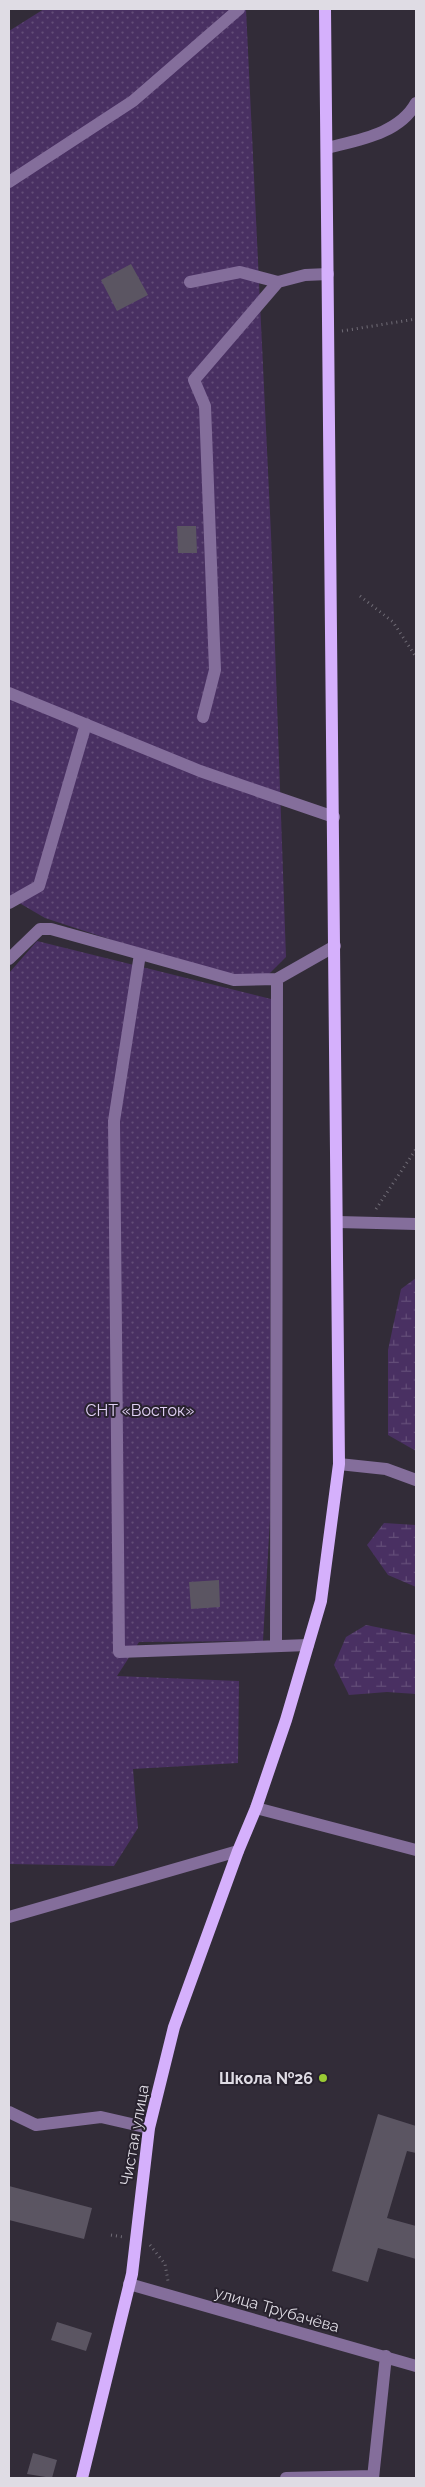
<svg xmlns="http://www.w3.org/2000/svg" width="425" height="2487" font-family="Raleway,sans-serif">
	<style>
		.wetland { fill: url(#wetland-marsh) }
		.garden { fill: url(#garden-dots) }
		.building { fill: #5b5562 }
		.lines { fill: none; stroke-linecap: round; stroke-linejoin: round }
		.path { stroke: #706c76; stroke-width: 3; stroke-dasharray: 1 4; stroke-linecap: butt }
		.minor { stroke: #846e9b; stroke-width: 12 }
		.major { stroke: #d5b0fc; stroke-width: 12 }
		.poi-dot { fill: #9acb34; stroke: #28222e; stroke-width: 2 }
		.labels { text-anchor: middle; stroke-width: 4; stroke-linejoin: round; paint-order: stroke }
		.park-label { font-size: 16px; fill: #e0d0f4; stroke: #28222e }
		.poi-label { font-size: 16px; font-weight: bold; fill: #dfdce4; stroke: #28222e; text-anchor: end }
		.street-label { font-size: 16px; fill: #dfdce4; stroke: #28222e }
	</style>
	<defs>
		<pattern id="wetland-marsh" width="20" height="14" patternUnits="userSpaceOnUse" patternTransform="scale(1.25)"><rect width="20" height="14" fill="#493062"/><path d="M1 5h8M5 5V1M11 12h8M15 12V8" fill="none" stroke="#634d78"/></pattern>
		<pattern id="garden-dots" width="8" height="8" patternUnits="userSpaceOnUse" patternTransform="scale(1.25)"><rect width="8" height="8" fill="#493062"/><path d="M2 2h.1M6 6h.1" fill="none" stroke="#634d78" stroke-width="1.8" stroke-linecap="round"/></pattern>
	</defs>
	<rect width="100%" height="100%" fill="#322c38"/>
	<!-- wetland -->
	<path class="wetland" d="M416 1278V1451L388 1435V1350L401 1289Z
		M384 1523 416 1525V1587L388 1575 367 1545Z
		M366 1625 416 1635V1694L387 1692 349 1695 334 1665 346 1637Z"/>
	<!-- garden -->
	<path class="garden" d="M44 9H246L271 534 286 957 266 977H224L45 918 9 897V31Z
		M37 941 271 999 270 1519 263 1641 139 1642 117 1676 239 1681 238 1763 133 1769 138 1828 114 1866 9 1864V973Z"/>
	<!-- building -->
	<path class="building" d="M131 264 148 295 117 311 101 280Z
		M177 526H196L197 553H178Z
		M219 1580 220 1607 191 1609 189 1582Z
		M378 2114 416 2126V2153L407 2151 387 2218 416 2226V2259L378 2248 368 2282 332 2271Z
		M9 2186 92 2208 84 2239 9 2220Z
		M57 2322 92 2333 86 2351 51 2340Z
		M33 2453 57 2460 52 2478 27 2474Z"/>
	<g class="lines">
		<!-- path -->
		<path class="path" d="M342 331 416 319
			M360 596 393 622 416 657
			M376 1209 416 1149
			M111 2235 123 2237
			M150 2245 165 2264 168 2281"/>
		<!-- minor -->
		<path class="minor" d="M327 148C358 140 399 134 416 103
			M9 182 133 101 239 9
			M190 282 240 272 278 282
			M9 693 200 771 334 817
			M203 717 215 670 205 406 194 380 278 282 305 275 328 274
			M9 903 39 886 86 724
			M140 954 114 1121 119 1652 308 1645
			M9 959 40 929H51L234 980 277 979 335 946
			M338 1222 416 1224
			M339 1464 386 1469 416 1480
			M276 1646 277 979
			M256 1808 416 1850
			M9 1917 238 1851
			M9 2112 36 2125 101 2117 149 2128
			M129 2284 416 2366
			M286 2478 373 2476
			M373 2478 386 2356"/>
		<!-- major -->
		<path class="major" d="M82 2478 132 2274 149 2128 174 2027 238 1851 256 1808 286 1720 321 1601 339 1464 325 9"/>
	</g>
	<!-- markers -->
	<circle class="poi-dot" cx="323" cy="2078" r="5"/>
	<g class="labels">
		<!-- park labels -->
		<g class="park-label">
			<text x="140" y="1416">СНТ «Восток»</text>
		</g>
		<!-- poi labels -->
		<g class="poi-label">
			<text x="313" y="2084">Школа №26</text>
		</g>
		<!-- street labels -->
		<g class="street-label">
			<text transform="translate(134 2135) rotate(-80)" y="6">Чистая улица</text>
			<text transform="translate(277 2309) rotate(16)" y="6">улица Трубачёва</text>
		</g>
	</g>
	<!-- border -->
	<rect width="425" height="2487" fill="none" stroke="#dfdce4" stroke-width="20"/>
</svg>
